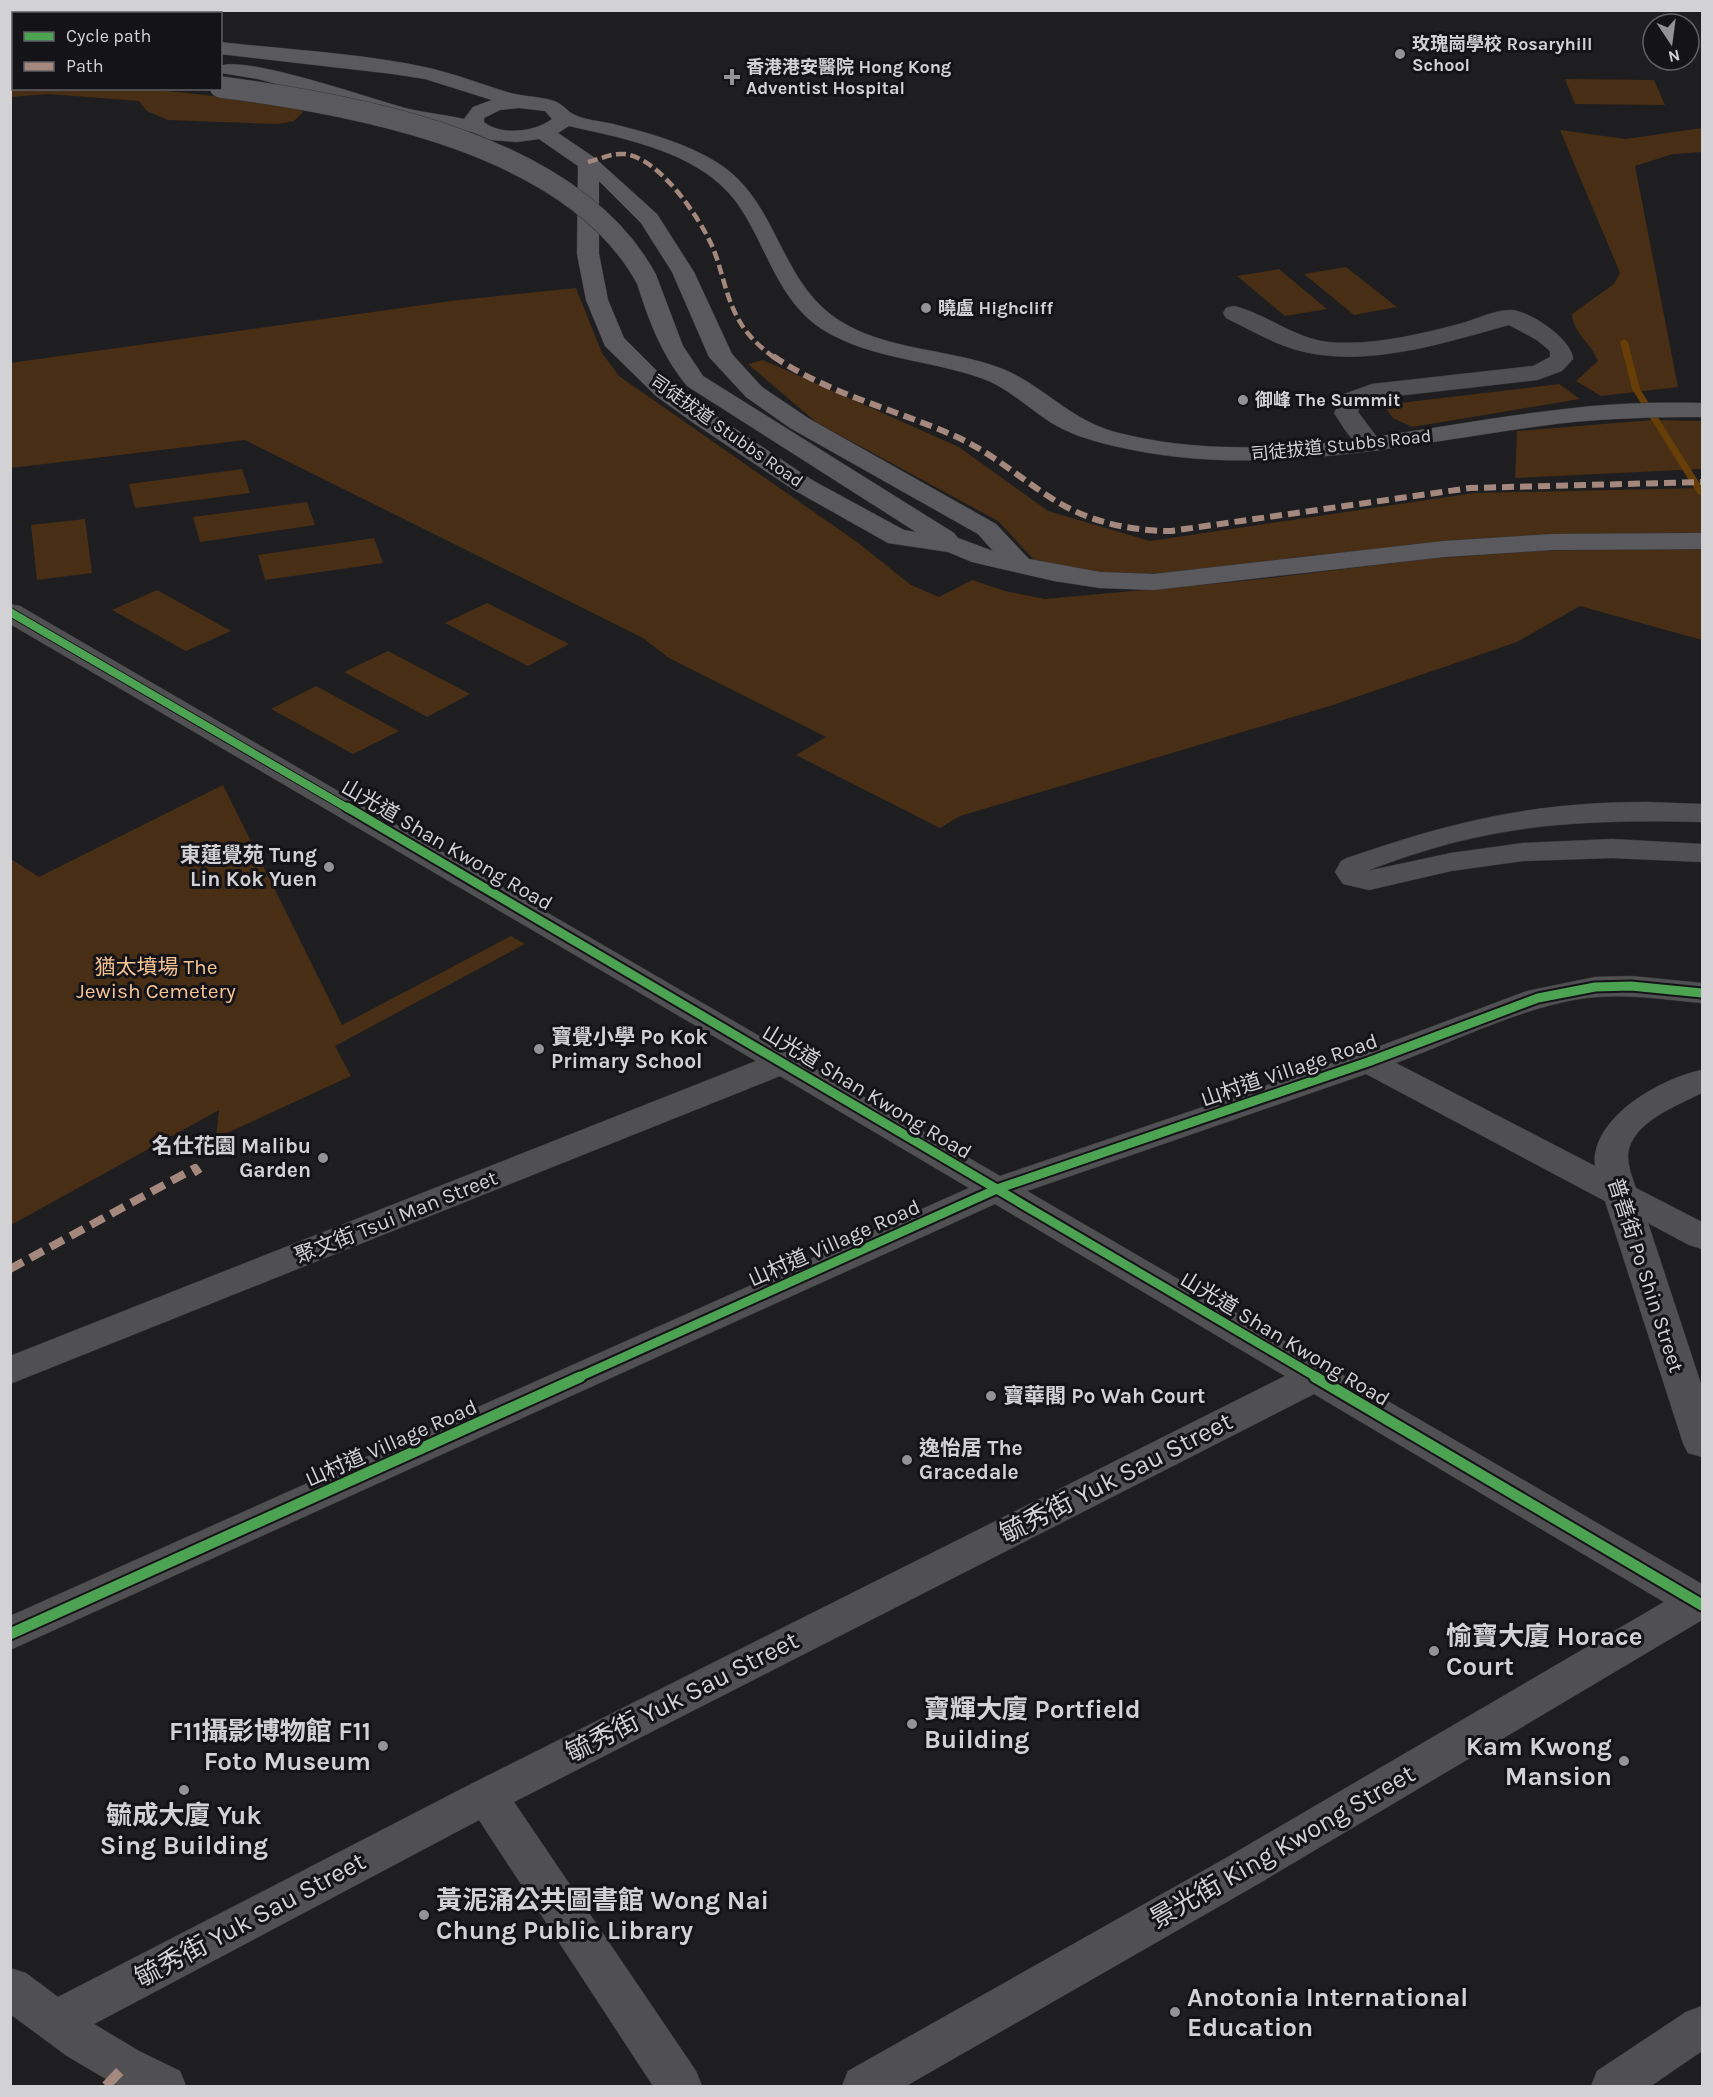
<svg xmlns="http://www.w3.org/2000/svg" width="1713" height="2097" font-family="Karla,'Noto Sans TC',sans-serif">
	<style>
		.green { fill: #472e15 }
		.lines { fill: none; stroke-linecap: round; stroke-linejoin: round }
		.stream { fill: #673d08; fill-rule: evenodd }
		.minor-casing { stroke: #38383a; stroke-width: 1 }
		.major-casing { stroke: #38383a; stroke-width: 1 }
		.minor { fill: #505052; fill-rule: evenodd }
		.major { fill: #5a595e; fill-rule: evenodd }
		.major-bridge-casing { stroke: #38383a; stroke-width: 22; stroke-linecap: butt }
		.major-bridge { stroke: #5a595e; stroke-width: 21 }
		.quiet-far3 { stroke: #a5887d; stroke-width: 4.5; stroke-dasharray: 10 4.5; stroke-linecap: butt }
		.quiet-far2 { stroke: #a5887d; stroke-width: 6; stroke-dasharray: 12 6; stroke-linecap: butt }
		.quiet-far1 { stroke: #a5887d; stroke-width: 8; stroke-dasharray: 15 8; stroke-linecap: butt }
		.quiet { stroke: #a5887d; stroke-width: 10; stroke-dasharray: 20 10; stroke-linecap: butt }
		.cycleway-far2-casing { stroke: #141318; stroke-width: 10 }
		.cycleway-far1-casing { stroke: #141318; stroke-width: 13 }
		.cycleway-casing { stroke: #141318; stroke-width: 15 }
		.cycleway-far2 { stroke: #4ca352; stroke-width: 8 }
		.cycleway-far1 { stroke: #4ca352; stroke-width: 9 }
		.cycleway { stroke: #4ca352; stroke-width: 11 }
		.poi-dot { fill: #939396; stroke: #141318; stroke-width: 2 }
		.labels { text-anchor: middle; stroke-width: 6; stroke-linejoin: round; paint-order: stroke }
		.far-poi-label { font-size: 18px; font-weight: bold; fill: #d2d2d5; stroke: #141318; text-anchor: start }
		.far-street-label { font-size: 18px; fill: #d2d2d5; stroke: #141318 }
		.street-label { font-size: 21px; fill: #d2d2d5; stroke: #141318 }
		.poi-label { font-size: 21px; font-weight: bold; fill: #d2d2d5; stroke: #141318; text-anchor: start }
		.park-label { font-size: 21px; fill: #f8c494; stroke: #141318 }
		.near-street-label { font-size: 26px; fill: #d2d2d5; stroke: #141318 }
		.near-poi-label { font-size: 26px; font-weight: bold; fill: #d2d2d5; stroke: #141318; text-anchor: start }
	</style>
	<rect width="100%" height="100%" fill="#1e1e20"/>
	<!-- green -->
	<path class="green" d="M11 73H13L14 88 149 89 289 104 303 112 294 121 278 124 168 120 147 111 139 101 48 94 11 97Z
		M1565 79 1654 80 1665 105 1575 104Z
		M1702 128V152L1673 154 1635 166 1678 387 1601 396 1576 381 1598 361C1591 343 1573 333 1572 314L1614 284 1620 273 1560 130 1626 139Z
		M1346 267 1397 307 1354 315 1304 274Z
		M1279 269 1327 309 1285 316 1237 276Z
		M576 288 602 353 619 376 857 542 911 585 939 597 972 580 1005 591 1045 599 1253 580 1435 558 1537 551 1702 548V640L1580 606 1517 642 1330 706 960 816 940 828 796 755 826 737 669 658 643 638 245 440 11 468 10 363 451 301Z
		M763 360 959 447 1048 511 1150 541 1474 493 1702 488V535L1605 534 1434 544 1299 557 1185 572 1114 575 1036 562 998 521 816 422 748 364Z
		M1559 384 1580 399 1412 427 1393 418 1385 407 1392 404Z
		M1652 420 1702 421V469L1515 478 1517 431Z
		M242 469 250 493 135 508 129 484Z
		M307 502 315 525 200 542 193 517Z
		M85 519 92 573 37 580 31 525Z
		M374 538 383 563 265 580 258 555Z
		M157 590 231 631 186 651 112 610Z
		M487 603 569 644 528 666 445 623Z
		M388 651 470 694 427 717 344 672Z
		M316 686 399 731 353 754 271 709Z
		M223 785 342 1025 511 936 525 944 335 1046 351 1076 216 1138 219 1110 11 1225V859L39 877Z"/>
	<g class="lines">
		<!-- stream -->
		<path class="stream" d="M1624 339 1628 342 1640 389 1702 487V496L1697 493 1632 389 1620 342Z"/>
		<!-- minor casing -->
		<g class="minor-casing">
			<path id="minor" d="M1234 306C1267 314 1293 338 1328 342 1371 346 1417 335 1459 324 1475 320 1496 309 1512 310 1531 312 1572 339 1573 359L1562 371 1537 380 1370 399 1360 406 1358 412 1383 445 1380 450C1358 456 1345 429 1334 413L1344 394 1372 384 1533 366 1550 357V351L1537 340 1509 325C1443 343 1365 369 1297 350 1272 343 1249 329 1226 318L1223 313 1226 308Z
				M10 604 20 606 1000 1176 1356 1055 1527 991 1595 977 1631 976 1702 983V1003C1667 1000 1632 994 1597 997 1535 1001 1455 1041 1396 1063L1595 1166C1590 1118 1661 1078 1702 1070V1093C1678 1105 1630 1123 1628 1155 1628 1167 1632 1177 1636 1188L1702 1222V1249L1689 1245 1648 1223 1702 1387V1457L1688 1453 1683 1443 1605 1201 1366 1074 1027 1191 1702 1584V1620L1258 1884 906 2086H842L848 2071 1226 1858 1664 1602 1314 1394 514 1802 696 2071 702 2086H653L479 1820 94 2024 139 2051 180 2071 186 2086H118L67 2056 10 2014V1968L26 1973 58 1997 471 1784 1285 1376 995 1204 10 1650V1616L969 1188 780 1076 10 1384V1356L756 1061 10 624Z
				M1647 802 1702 804V822C1576 819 1487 824 1367 871L1451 853 1523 843 1612 839 1702 844V862L1612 858 1523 861 1451 871 1369 890 1343 884 1335 872 1341 861 1347 858C1454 821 1534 802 1647 802Z
				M1702 2006V2051L1651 2086H1591L1597 2071 1686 2012Z"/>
		</g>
		<!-- major casing -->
		<g class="major-casing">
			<path id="major" d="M10 41H14V53H10Z
				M220 42C289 50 361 53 429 68 455 74 481 84 507 92 522 97 539 96 554 101 563 104 567 111 573 114 583 120 601 121 613 124 649 133 686 143 718 163 772 197 778 265 821 306 869 352 945 346 1003 369 1044 386 1069 419 1115 432 1263 471 1418 425 1565 409 1611 403 1657 402 1702 403V417C1656 417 1610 418 1564 423 1414 441 1264 482 1114 446 1092 441 1069 434 1050 422 1027 407 1007 387 981 378 930 360 872 359 825 331 777 302 767 245 737 203 700 152 626 139 569 126L558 133 595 158 657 214 694 272 732 354 762 387 808 418 996 524 1029 559 1100 572 1154 574 1444 541 1553 534 1702 533V549L1553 550 1444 557 1154 590 1100 588 1054 581 972 562 948 552 888 543 794 490 695 424 656 396 605 346 586 300 577 254 578 166 539 139 517 142 491 140 472 132 402 119 258 79 221 73 220 66C247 55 374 100 409 109 427 113 446 115 464 119L473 107 492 100 425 79 393 74 220 54ZM519 108 545 111 552 119C535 132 501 136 484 122V118L500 110ZM599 181 641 223 672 272 709 357 746 397 790 428 978 534 993 551 958 538 954 533 703 376 683 346 658 280 655 275H639L636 280C648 319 661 354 687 386L916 532 904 530 812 480 713 414 672 386 624 338 608 300 599 254Z"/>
		</g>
		<!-- minor -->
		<use href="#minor" class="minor"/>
		<!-- major -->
		<use href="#major" class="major"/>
		<!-- major-bridge casing -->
		<g class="major-bridge-casing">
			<path id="major-bridge" d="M10 63 14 64
				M220 87C360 105 574 144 647 280"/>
		</g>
		<!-- major-bridge -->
		<use href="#major-bridge" class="major-bridge"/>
		<!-- quiet-far3 -->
		<path class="quiet-far3" d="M588 162C600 159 612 153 624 154 659 157 700 218 713 248 723 273 726 299 740 322 748 336 762 349 775 358"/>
		<!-- quiet-far2 -->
		<path class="quiet-far2" d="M773 356C830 395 895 409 957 437 996 455 1025 483 1061 504 1094 523 1133 531 1171 531L1470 488 1702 482"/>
		<!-- quiet-far1 -->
		<path class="quiet-far1" d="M10 1269 195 1168 199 1174"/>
		<!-- quiet -->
		<path class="quiet" d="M106 2086 123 2068"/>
		<!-- cycleway-far2 casing -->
		<g class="cycleway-far2-casing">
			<path id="cycleway-far2" d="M10 612 349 809"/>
		</g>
		<!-- cycleway-far1 casing -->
		<g class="cycleway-far1-casing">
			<path id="cycleway-far1" d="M347 807 1318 1378
				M577 1378 997 1189 1368 1062 1538 998 1595 987 1631 986 1702 993"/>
		</g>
		<!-- cycleway casing -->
		<g class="cycleway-casing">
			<path id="cycleway" d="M1315 1377 1702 1605
				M10 1634 580 1377"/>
		</g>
		<!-- cycleway-far2 -->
		<use href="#cycleway-far2" class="cycleway-far2"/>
		<!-- cycleway-far1 -->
		<use href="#cycleway-far1" class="cycleway-far1"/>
		<!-- cycleway -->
		<use href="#cycleway" class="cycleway"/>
	</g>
	<!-- markers -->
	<g class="poi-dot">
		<circle cx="1400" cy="54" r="6"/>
		<path d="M729 68h6v6h6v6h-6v6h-6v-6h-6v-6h6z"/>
		<circle cx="926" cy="308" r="6"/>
		<circle cx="1243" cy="400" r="6"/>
		<circle cx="329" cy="867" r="6"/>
		<circle cx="539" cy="1049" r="6"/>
		<circle cx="323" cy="1158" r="6"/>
		<circle cx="991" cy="1396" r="6"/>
		<circle cx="907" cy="1460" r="6"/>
		<circle cx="1434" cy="1651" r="6"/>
		<circle cx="912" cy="1724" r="6"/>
		<circle cx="383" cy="1746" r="6"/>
		<circle cx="1624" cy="1761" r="6"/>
		<circle cx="184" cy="1790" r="6"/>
		<circle cx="424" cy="1915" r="6"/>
		<circle cx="1175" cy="2012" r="6"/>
	</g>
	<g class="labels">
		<!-- far-poi labels -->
		<g class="far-poi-label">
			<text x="1412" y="50">玫瑰崗學校 Rosaryhill<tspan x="1412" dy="21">School</tspan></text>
			<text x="746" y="73">香港港安醫院 Hong Kong<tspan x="746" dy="21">Adventist Hospital</tspan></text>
			<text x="938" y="314">曉盧 Highcliff</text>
			<text x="1255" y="406">御峰 The Summit</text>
		</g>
		<!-- far-street labels -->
		<g class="far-street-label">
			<text transform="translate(727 431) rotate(35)" y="6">司徒拔道 Stubbs Road</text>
			<text transform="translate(1341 445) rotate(-6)" y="6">司徒拔道 Stubbs Road</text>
		</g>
		<!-- street labels -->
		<g class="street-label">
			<text transform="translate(447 845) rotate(30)" y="7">山光道 Shan Kwong Road</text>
			<text transform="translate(1289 1070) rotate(-19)" y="7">山村道 Village Road</text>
			<text transform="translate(867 1092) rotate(31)" y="7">山光道 Shan Kwong Road</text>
			<text transform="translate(396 1217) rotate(-22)" y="7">聚文街 Tsui Man Street</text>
			<text transform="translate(834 1243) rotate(-24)" y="7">山村道 Village Road</text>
			<text transform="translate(1646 1275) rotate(72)" y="7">普善街 Po Shin Street</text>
			<text transform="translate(1285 1339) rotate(31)" y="7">山光道 Shan Kwong Road</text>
			<text transform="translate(391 1443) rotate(-24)" y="7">山村道 Village Road</text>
		</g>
		<!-- poi labels -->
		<g class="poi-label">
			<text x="317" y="862" text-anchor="end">東蓮覺苑 Tung<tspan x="317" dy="24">Lin Kok Yuen</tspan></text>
			<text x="551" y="1044">寶覺小學 Po Kok<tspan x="551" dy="24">Primary School</tspan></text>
			<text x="311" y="1153" text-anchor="end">名仕花園 Malibu<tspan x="311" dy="24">Garden</tspan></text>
			<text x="1003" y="1403">寶華閣 Po Wah Court</text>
			<text x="919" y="1455">逸怡居 The<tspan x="919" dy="24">Gracedale</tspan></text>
		</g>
		<!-- park labels -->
		<g class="park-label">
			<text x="156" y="974">猶太墳場 The<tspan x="156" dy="24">Jewish Cemetery</tspan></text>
		</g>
		<!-- near-street labels -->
		<g class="near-street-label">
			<text transform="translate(1116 1477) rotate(-27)" y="9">毓秀街 Yuk Sau Street</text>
			<text transform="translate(682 1696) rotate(-27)" y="9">毓秀街 Yuk Sau Street</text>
			<text transform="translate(1282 1846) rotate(-30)" y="9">景光街 King Kwong Street</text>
			<text transform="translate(250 1919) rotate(-28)" y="9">毓秀街 Yuk Sau Street</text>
		</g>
		<!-- near-poi labels -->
		<g class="near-poi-label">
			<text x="1446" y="1645">愉寶大廈 Horace<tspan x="1446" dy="30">Court</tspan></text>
			<text x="924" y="1718">寶輝大廈 Portfield<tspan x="924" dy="30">Building</tspan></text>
			<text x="371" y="1740" text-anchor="end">F11攝影博物館 F11<tspan x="371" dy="30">Foto Museum</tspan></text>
			<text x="1612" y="1755" text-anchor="end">Kam Kwong<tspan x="1612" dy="30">Mansion</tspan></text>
			<text x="184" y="1824" text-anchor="middle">毓成大廈 Yuk<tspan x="184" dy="30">Sing Building</tspan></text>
			<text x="436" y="1909">黃泥涌公共圖書館 Wong Nai<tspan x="436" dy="30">Chung Public Library</tspan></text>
			<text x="1187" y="2006">Anotonia International<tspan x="1187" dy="30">Education</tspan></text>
		</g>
	</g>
	<!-- border -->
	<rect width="1713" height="2097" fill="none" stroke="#d2d2d5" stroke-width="24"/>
	<!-- legend -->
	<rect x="12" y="12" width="210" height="78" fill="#141318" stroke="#605f64" stroke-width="1.5"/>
	<rect x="24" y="32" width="30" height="9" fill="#4ca352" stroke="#605f64" stroke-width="1.5"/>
	<text x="66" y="42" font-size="18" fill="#d2d2d5">Cycle path</text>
	<rect x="24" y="62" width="30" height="9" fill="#a5887d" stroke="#605f64" stroke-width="1.5"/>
	<text x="66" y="72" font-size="18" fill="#d2d2d5">Path</text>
	<!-- north arrow -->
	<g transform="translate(1671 42) rotate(167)"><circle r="28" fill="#141318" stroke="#605f64" stroke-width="1.5"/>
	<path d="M0-4.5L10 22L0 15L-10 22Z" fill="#939396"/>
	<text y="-9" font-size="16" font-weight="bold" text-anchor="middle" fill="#d2d2d5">N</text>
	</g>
</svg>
